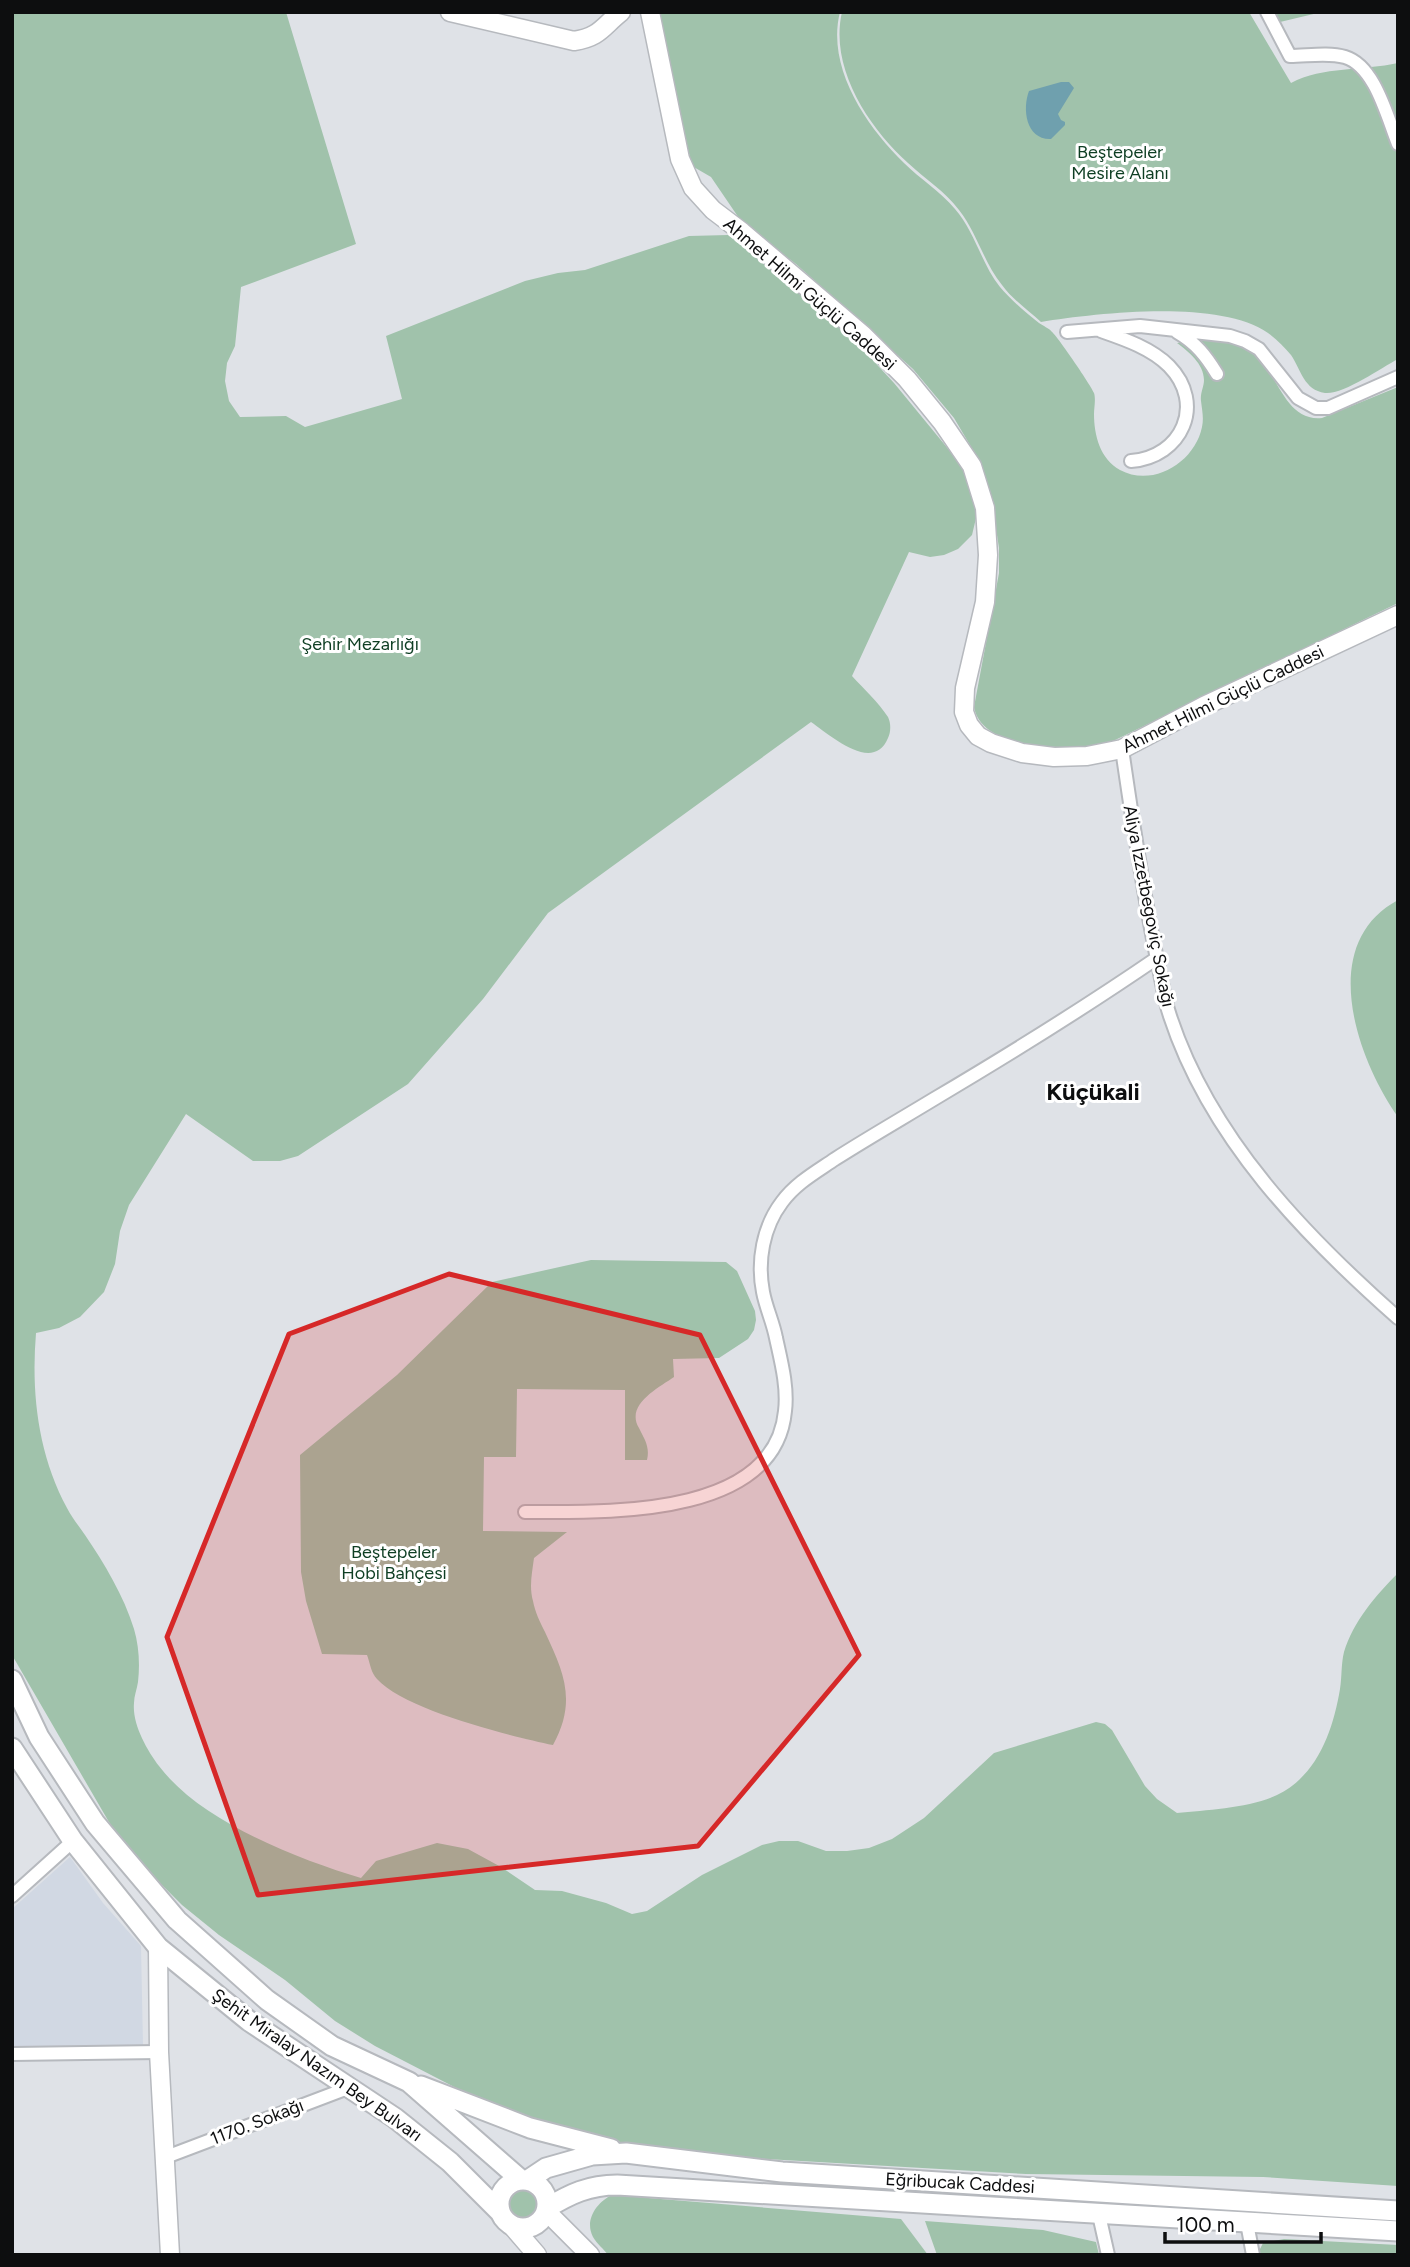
<svg xmlns="http://www.w3.org/2000/svg" width="1410" height="2267" font-family="Figtree,sans-serif">
	<style>
		.built { fill: #d1d8e3 }
		.green { fill: #a0c2ab }
		.water { fill: #6fa0ae }
		.lines { fill: none; stroke-linecap: round; stroke-linejoin: round }
		.street-casing { stroke: #b6b9be; stroke-width: 16 }
		.secondary-casing { stroke: #b6b9be; stroke-width: 21 }
		.primary-casing { stroke: #b6b9be; stroke-width: 23 }
		.street { stroke: #fff; stroke-width: 12 }
		.secondary { stroke: #fff; stroke-width: 18 }
		.primary { stroke: #fff; stroke-width: 19 }
		.marked { fill: #d62828; fill-opacity: 0.2; stroke: #d62828; stroke-width: 5; stroke-linejoin: round }
		.labels { text-anchor: middle; stroke-width: 6; stroke-linejoin: round; paint-order: stroke }
		.park-label { font-size: 18px; fill: #0e3e23; stroke: #fff }
		.street-label { font-size: 18px; fill: #0d0e0f; stroke: #fff }
		.district-label { font-size: 24px; font-weight: bold; fill: #0d0e0f; stroke: #fff }
	</style>
	<rect width="100%" height="100%" fill="#dfe2e7"/>
	<!-- built -->
	<path class="built" d="M70 1857 103 1903 141 1946 143 2046H12V1909Z"/>
	<!-- green -->
	<path class="green" d="M12 12H286L356 244 241 287 235 346 227 363 225 381 229 401 240 417 286 416 305 427 402 399 386 336 525 281 558 273 585 270 689 236 728 235 810 301 856 342 894 383 963 467 977 514 972 535 958 549 944 555 930 557 909 552 852 676C864 689 878 702 888 717 891 723 891 732 888 738 873 774 830 735 811 722L548 913 483 999 408 1084 298 1156 280 1161H253L186 1114 129 1205 120 1231 115 1264 104 1292 80 1317 59 1328 36 1333C31 1393 38 1454 67 1508 72 1518 79 1526 85 1535 104 1563 124 1596 134 1629 139 1646 140 1664 138 1682 137 1689 134 1696 134 1703 132 1724 147 1750 159 1766 200 1821 297 1859 361 1878L376 1861 437 1843 468 1849 501 1867 535 1890 562 1891 606 1903 632 1914 647 1911 702 1875 762 1845 779 1841H798L826 1851H847L869 1848 892 1839 924 1818 994 1753 1096 1722 1105 1724 1112 1730 1145 1786 1157 1799 1177 1813C1207 1810 1250 1808 1277 1795 1317 1776 1333 1731 1340 1689 1342 1677 1341 1664 1344 1652 1353 1622 1376 1595 1398 1573V2186L1263 2177 1026 2174 663 2153 536 2121 462 2091 375 2046 335 2021 285 1980 219 1935 182 1905 147 1870 113 1829 12 1655Z
		M659 12H840C826 67 866 126 904 163 920 179 940 191 955 209 975 232 982 265 1000 287 1010 299 1026 313 1039 323 1043 326 1049 328 1052 332 1058 337 1092 387 1094 393 1096 399 1094 408 1094 414 1094 435 1100 459 1120 470 1153 488 1195 462 1202 427 1204 418 1202 410 1201 401 1200 393 1204 387 1204 380 1204 364 1188 351 1177 343 1199 342 1227 336 1247 348 1278 365 1281 422 1322 418L1398 387V603L1111 742C1077 751 982 753 974 707L999 573V548L991 496 980 462 954 418 913 369 796 264 743 224 711 177 692 166 668 65Z
		M842 12H1249L1291 83C1323 66 1363 71 1398 63V359C1381 368 1343 395 1325 393 1304 390 1301 370 1291 355 1284 347 1277 339 1268 333 1219 299 1098 313 1041 322 1028 310 1012 299 1002 285 984 263 977 233 959 210 945 191 925 179 908 163 869 128 829 68 842 12Z
		M1275 12H1322L1280 22Z
		M1398 900V1117C1357 1059 1316 944 1398 900Z
		M591 1260 726 1262 737 1271 755 1311 756 1320 754 1330 748 1339 719 1358 673 1359 674 1377C658 1388 625 1405 639 1428 645 1440 650 1447 647 1460H625V1390L517 1389 516 1457H484L483 1531 567 1532 534 1558C532 1573 529 1587 533 1601 535 1612 540 1622 545 1632 564 1673 577 1701 553 1745 510 1736 405 1710 377 1679 371 1673 370 1663 367 1655L322 1654 306 1601 301 1572 300 1455 397 1375 492 1282Z
		M509 2204a14 14 0 1 1 28 0a14 14 0 1 1-28 0Z
		M612 2195 901 2219 928 2255H608C604 2249 597 2244 593 2237 584 2220 597 2202 612 2195Z
		M925 2221 1043 2230 1096 2242 1099 2255H937Z
		M1284 2239 1398 2245V2255H1257L1263 2243Z"/>
	<!-- water -->
	<path class="water" d="M1061 82H1069L1074 88 1058 114 1061 120 1065 122V125L1051 139C1026 140 1022 109 1029 91Z"/>
	<g class="lines">
		<!-- street casing -->
		<g class="street-casing">
			<path id="street" d="M1267 12 1290 56C1307 56 1328 52 1345 57 1375 66 1387 117 1398 144
				M1101 331C1124 339 1151 348 1169 366 1206 404 1182 457 1131 461
				M1067 332 1140 326 1230 336 1245 341 1259 349 1298 398 1316 408H1328L1398 377
				M1177 332C1196 343 1206 356 1217 374
				M1122 749C1132 818 1142 886 1156 954 1161 974 1163 996 1170 1016 1210 1138 1304 1235 1398 1318
				M525 1512C603 1512 775 1519 785 1411 788 1387 781 1361 776 1338 773 1322 766 1308 763 1292 757 1261 763 1227 782 1202 796 1183 816 1172 835 1159 868 1138 901 1119 934 1099 1010 1054 1084 1008 1157 958
				M12 1896 73 1841
				M12 2054 159 2052
				M166 2157 348 2088
				M1099 2215 1108 2255
				M1247 2223 1253 2255"/>
		</g>
		<!-- secondary casing -->
		<g class="secondary-casing">
			<path id="secondary" d="M450 12 574 41C600 37 602 27 621 12
				M650 12 680 159 693 188 713 210 742 232 863 335 907 379 942 422 972 466 985 508 988 555 985 602 965 688 964 712 969 725 978 736 991 743 1022 753 1054 757 1087 756 1122 749 1204 706 1398 615
				M158 1947 159 2052 170 2255
				M546 2211 590 2255
				M512 2226 537 2255"/>
		</g>
		<!-- primary casing -->
		<g class="primary-casing">
			<path id="primary" d="M12 1680 39 1737 95 1823 177 1920 267 2000 332 2046 409 2082 521 2180
				M12 1748 73 1841 158 1947 249 2021 395 2118 450 2162 500 2212
				M421 2086 530 2128 611 2149
				M499 2204a24 24 0 1 1 48 0a24 24 0 1 1-48 0Z
				M528 2180 546 2168 592 2155 626 2153 782 2172 1398 2211
				M547 2208C570 2194 589 2185 617 2185L1398 2231"/>
		</g>
		<!-- street -->
		<use href="#street" class="street"/>
		<!-- secondary -->
		<use href="#secondary" class="secondary"/>
		<!-- primary -->
		<use href="#primary" class="primary"/>
	</g>
	<!-- marked area -->
	<path class="marked" d="M449 1274 700 1335 859 1655 698 1846 258 1895 167 1637 289 1334Z"/>
	<g class="labels">
		<!-- park labels -->
		<g class="park-label">
			<text x="1120" y="158">Beştepeler<tspan x="1120" dy="21">Mesire Alanı</tspan></text>
			<text x="360" y="650">Şehir Mezarlığı</text>
			<text x="394" y="1558">Beştepeler<tspan x="394" dy="21">Hobi Bahçesi</tspan></text>
		</g>
		<!-- street labels -->
		<g class="street-label">
			<text transform="translate(810 294) rotate(41)" y="6">Ahmet Hilmi Güçlü Caddesi</text>
			<text transform="translate(1223 699) rotate(-26)" y="6">Ahmet Hilmi Güçlü Caddesi</text>
			<text transform="translate(1149 906) rotate(79)" y="6">Aliya İzzetbegoviç Sokağı</text>
			<text transform="translate(317 2065) rotate(35)" y="6">Şehit Miralay Nazım Bey Bulvarı</text>
			<text transform="translate(257 2122) rotate(-21)" y="6">1170. Sokağı</text>
			<text transform="translate(960 2183) rotate(3)" y="6">Eğribucak Caddesi</text>
		</g>
		<!-- district labels -->
		<g class="district-label">
			<text x="1093" y="1100">Küçükali</text>
		</g>
	</g>
	<!-- border -->
	<rect width="1410" height="2267" fill="none" stroke="#0d0e0f" stroke-width="28"/>
	<!-- scale -->
	<path d="M1165 2232v10h156v-10" fill="none" stroke="#0d0e0f" stroke-width="3.5"/>
	<text x="1176" y="2232" font-size="21" fill="#0d0e0f" stroke="#ffffff" stroke-width="5" paint-order="stroke">100 m</text>
</svg>
